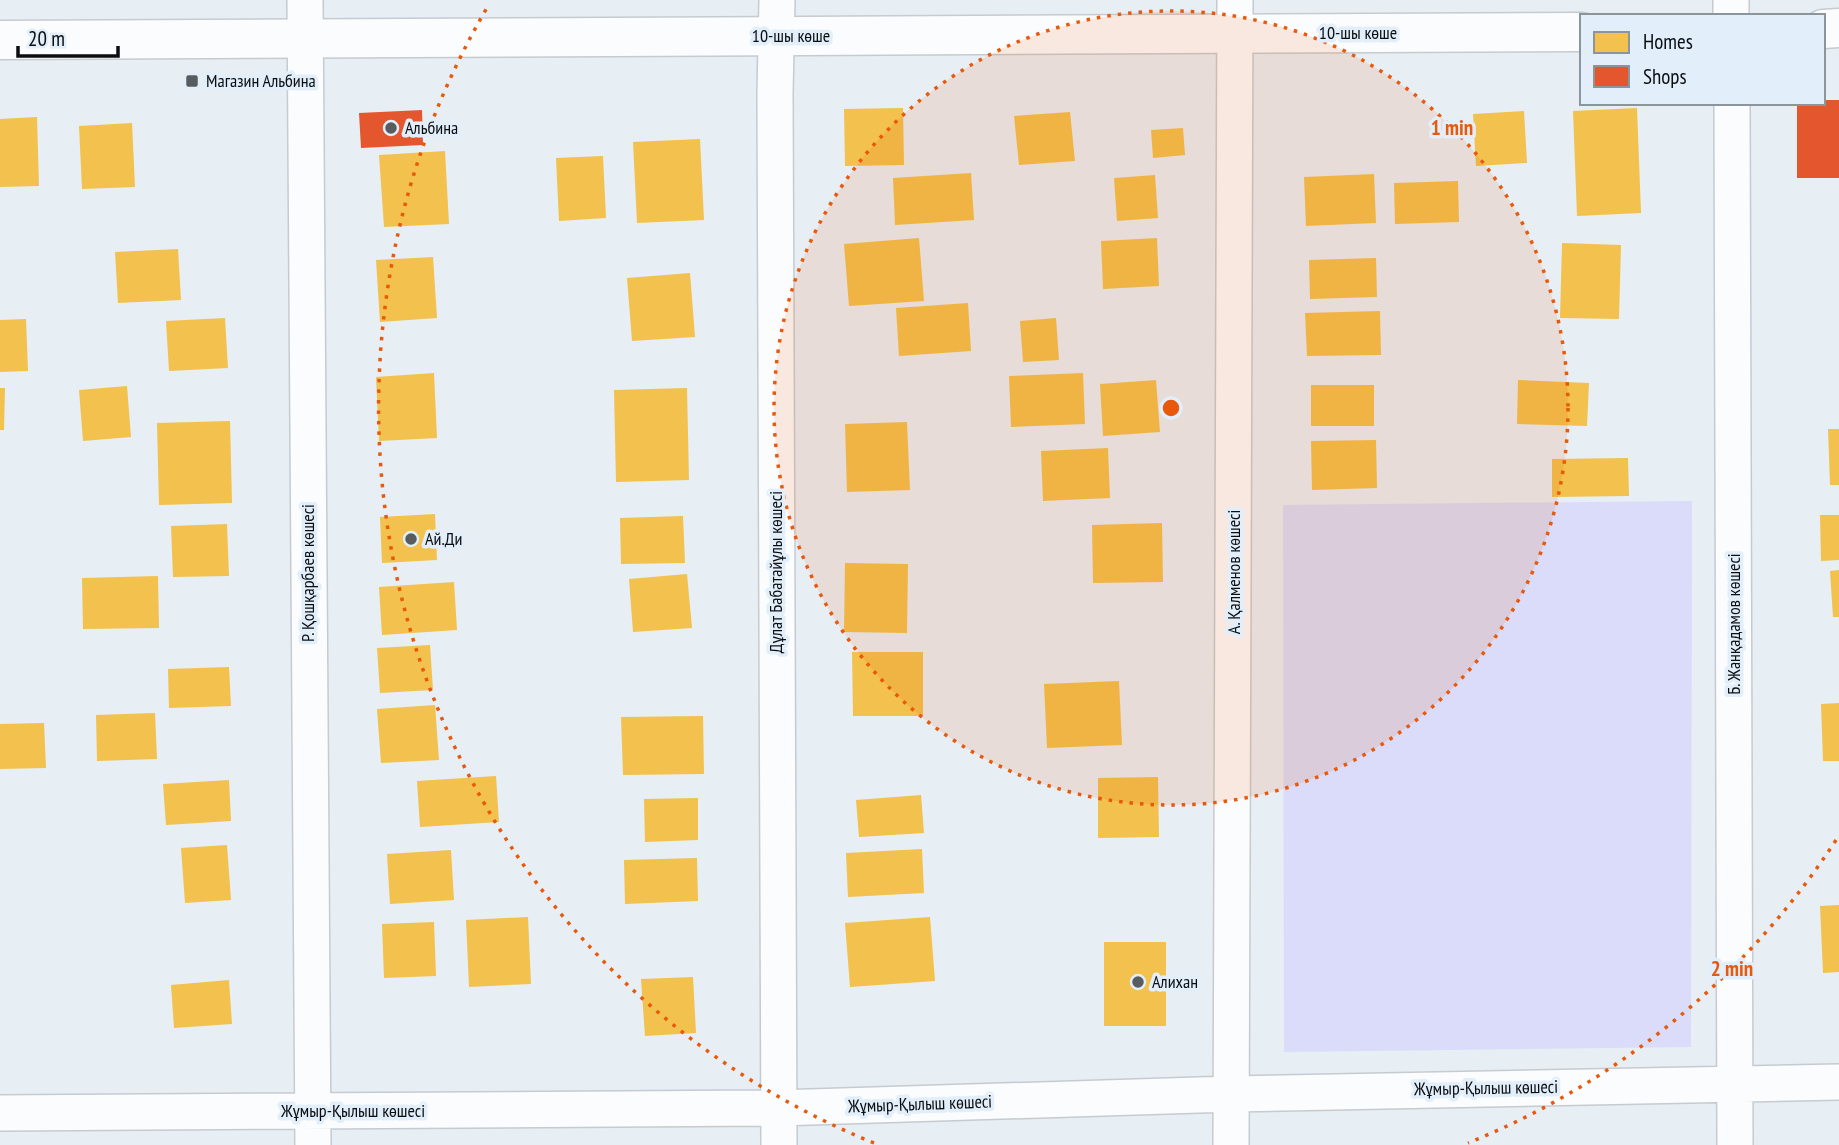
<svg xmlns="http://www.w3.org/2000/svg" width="1839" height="1145" font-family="'PT Sans Narrow',sans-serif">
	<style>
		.green { fill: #dadcf9 }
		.homes { fill: #f2c14e }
		.shops { fill: #e4572e }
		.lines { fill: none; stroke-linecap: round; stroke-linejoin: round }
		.minor-casing { stroke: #c6cbd0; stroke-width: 38 }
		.tertiary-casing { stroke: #c6cbd0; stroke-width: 41 }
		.minor { stroke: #fbfcfd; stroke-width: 35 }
		.tertiary { stroke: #fbfcfd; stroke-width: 38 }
		.ring { fill: none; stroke: #e8590c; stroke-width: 3.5; stroke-dasharray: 3.5 7 }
		.poi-dot { fill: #575c60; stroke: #e2eef9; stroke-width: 2.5 }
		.labels { text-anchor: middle; stroke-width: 7; stroke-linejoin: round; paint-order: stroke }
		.street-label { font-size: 18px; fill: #0a0e11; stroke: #e2eef9 }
		.poi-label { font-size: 18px; fill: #0a0e11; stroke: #e2eef9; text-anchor: start }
		.centre { fill: #e8590c; stroke: #e2eef9; stroke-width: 3.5 }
		.ring-label { font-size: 21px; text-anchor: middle; font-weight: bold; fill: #e8590c; stroke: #e2eef9; stroke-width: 7; stroke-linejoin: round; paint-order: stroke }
	</style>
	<rect width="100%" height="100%" fill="#e7eef4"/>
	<!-- green -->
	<path class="green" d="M1692 501 1691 1047 1284 1052 1283 505Z"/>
	<!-- homes -->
	<path class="homes" d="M903 108 904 165 845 166 844 109Z
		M1637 108 1641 213 1577 216 1573 111Z
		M1524 111 1527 163 1476 166 1473 114Z
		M1070 112 1075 161 1019 165 1014 116Z
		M37 117 39 186 0 187V119Z
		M132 123 135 187 82 189 79 126Z
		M1183 128 1185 155 1153 158 1151 130Z
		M700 139 704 220 637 223 633 142Z
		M445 151 449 224 384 227 379 155Z
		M603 156 606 218 559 221 556 158Z
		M971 173 974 220 895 225 893 178Z
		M1374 174 1376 223 1306 226 1304 177Z
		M1155 175 1158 218 1117 221 1114 178Z
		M1458 181 1459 222 1395 224 1394 183Z
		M919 238 924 301 849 306 844 244Z
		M1157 238 1159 286 1103 289 1101 241Z
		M1562 243 1621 245 1619 319 1560 318Z
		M178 249 181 300 118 303 115 252Z
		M433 257 437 318 380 322 376 260Z
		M1376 258 1377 297 1310 299 1309 260Z
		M690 273 695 337 632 341 627 278Z
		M968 303 971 351 899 356 896 308Z
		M1380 311 1381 355 1307 356 1305 313Z
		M225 318 228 368 169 371 166 321Z
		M1056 318 1059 360 1023 362 1020 321Z
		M26 319 28 371 0 372V320Z
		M434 373 437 438 379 441 376 377Z
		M1083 373 1085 424 1011 427 1009 376Z
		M1156 380 1160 432 1103 436 1100 384Z
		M1518 380 1589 383 1587 426 1517 424Z
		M1311 385H1374V426H1311Z
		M127 386 131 437 83 441 79 390Z
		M0 388H5L4 430H0Z
		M687 388 689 480 616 482 614 390Z
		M230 421 232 503 159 505 157 423Z
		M907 422 910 490 847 492 845 424Z
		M1828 429H1839V485H1830Z
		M1376 440 1377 488 1312 490 1311 441Z
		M1108 448 1110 498 1043 501 1041 451Z
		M1628 458 1629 496 1552 497V459Z
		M435 514 437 560 382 563 380 517Z
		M1820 515H1839V560L1821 561Z
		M683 516 685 563 621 564 620 518Z
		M1162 523 1163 582 1093 583 1092 525Z
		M227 524 229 576 173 577 171 526Z
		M845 563 908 564 907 633 844 632Z
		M1839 570V617H1833L1830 571Z
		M687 574 692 628 633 632 629 579Z
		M158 576 159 628 83 629 82 578Z
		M454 582 457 630 382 635 379 587Z
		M430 645 433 690 380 693 377 648Z
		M852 652H923V716H853Z
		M229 667 231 706 169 708 168 669Z
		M1119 681 1122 745 1047 748 1044 684Z
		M1839 703V761H1823L1821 704Z
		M435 705 439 760 381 763 377 709Z
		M155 713 157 759 97 761 96 715Z
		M703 716 704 774 623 775 621 717Z
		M44 723 46 768 0 769V724Z
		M496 776 499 822 420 827 417 781Z
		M1158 777 1159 837 1098 838V778Z
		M229 780 231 821 166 825 163 784Z
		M921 795 924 833 859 837 856 800Z
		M698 798V840L645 842 644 799Z
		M227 845 231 900 185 903 181 848Z
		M922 849 924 893 848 897 846 853Z
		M451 850 454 900 390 904 387 854Z
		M697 858 698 901 625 904 624 860Z
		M1839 905V972L1823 973 1820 906Z
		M528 917 531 984 469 987 466 920Z
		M930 917 935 981 850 987 845 923Z
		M434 922 436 976 384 978 382 924Z
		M1104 942H1166V1026H1104Z
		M693 977 696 1033 645 1036 641 979Z
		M229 980 232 1024 174 1028 171 985Z"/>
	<!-- shops -->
	<path class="shops" d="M1823 100H1839V178H1797V103H1823Z
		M422 110 423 145 361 148 359 113Z"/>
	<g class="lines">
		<!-- minor casing -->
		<g class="minor-casing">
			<path id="minor" d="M305 0 313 1145
				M777 0 775 93 779 1145
				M1731 0V16
				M1732 103 1735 1145
				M0 1113 778 1108 1231 1094 1839 1082
				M1231 1145 1235 0"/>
		</g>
		<!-- tertiary casing -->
		<g class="tertiary-casing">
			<path id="tertiary" d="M1823 29 1839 28
				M0 40 1582 32"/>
		</g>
		<!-- minor -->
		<use href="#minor" class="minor"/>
		<!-- tertiary -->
		<use href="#tertiary" class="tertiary"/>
	</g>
	<!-- distance rings -->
	<circle cx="1171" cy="408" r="397" fill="#e8590c" fill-opacity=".12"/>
	<g class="ring">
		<circle cx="1171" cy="408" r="397"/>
		<path d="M1836 840A793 793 0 0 1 1468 1143M874 1143A793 793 0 0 1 488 6"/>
	</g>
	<!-- markers -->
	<g class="poi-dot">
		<rect x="185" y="74" width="14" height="14" rx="3.5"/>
		<circle cx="391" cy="128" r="7"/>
		<circle cx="411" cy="539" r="7"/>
		<circle cx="1138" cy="982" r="7"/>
	</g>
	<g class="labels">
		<!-- street labels -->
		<g class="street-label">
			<text x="1358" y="39">10-шы көше</text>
			<text x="791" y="42">10-шы көше</text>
			<text transform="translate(776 572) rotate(-90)" y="6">Дұлат Бабатайұлы көшесі</text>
			<text transform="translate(1234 572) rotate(-90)" y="6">А. Қалменов көшесі</text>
			<text transform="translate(308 573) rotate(-90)" y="6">Р. Қошқарбаев көшесі</text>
			<text transform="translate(1734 624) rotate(-90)" y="6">Б. Жанқадамов көшесі</text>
			<text transform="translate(1486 1088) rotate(-1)" y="6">Жұмыр-Қылыш көшесі</text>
			<text transform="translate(920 1104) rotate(-2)" y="6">Жұмыр-Қылыш көшесі</text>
			<text x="353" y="1117">Жұмыр-Қылыш көшесі</text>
		</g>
		<!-- poi labels -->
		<g class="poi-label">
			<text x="206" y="87">Магазин Альбина</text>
			<text x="405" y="134">Альбина</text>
			<text x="425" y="545">Ай.Ди</text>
			<text x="1152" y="988">Алихан</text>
		</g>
	</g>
	<circle cx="1171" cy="408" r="10" class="centre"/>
	<g class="ring-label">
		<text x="1452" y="135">1 min</text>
		<text x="1732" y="976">2 min</text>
	</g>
	<!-- legend -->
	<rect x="1580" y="14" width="245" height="91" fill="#e2eef9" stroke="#8c949c" stroke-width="2"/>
	<rect x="1594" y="32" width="35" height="21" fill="#f2c14e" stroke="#8c949c" stroke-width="2"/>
	<text x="1643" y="49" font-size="21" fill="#0a0e11">Homes</text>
	<rect x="1594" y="66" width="35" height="21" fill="#e4572e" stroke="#8c949c" stroke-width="2"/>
	<text x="1643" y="84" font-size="21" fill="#0a0e11">Shops</text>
	<!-- scale -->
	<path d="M18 46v10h100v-10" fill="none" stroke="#0a0e11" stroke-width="3.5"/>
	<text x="28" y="46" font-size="21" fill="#0a0e11" stroke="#e2eef9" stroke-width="5" paint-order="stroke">20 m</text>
</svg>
